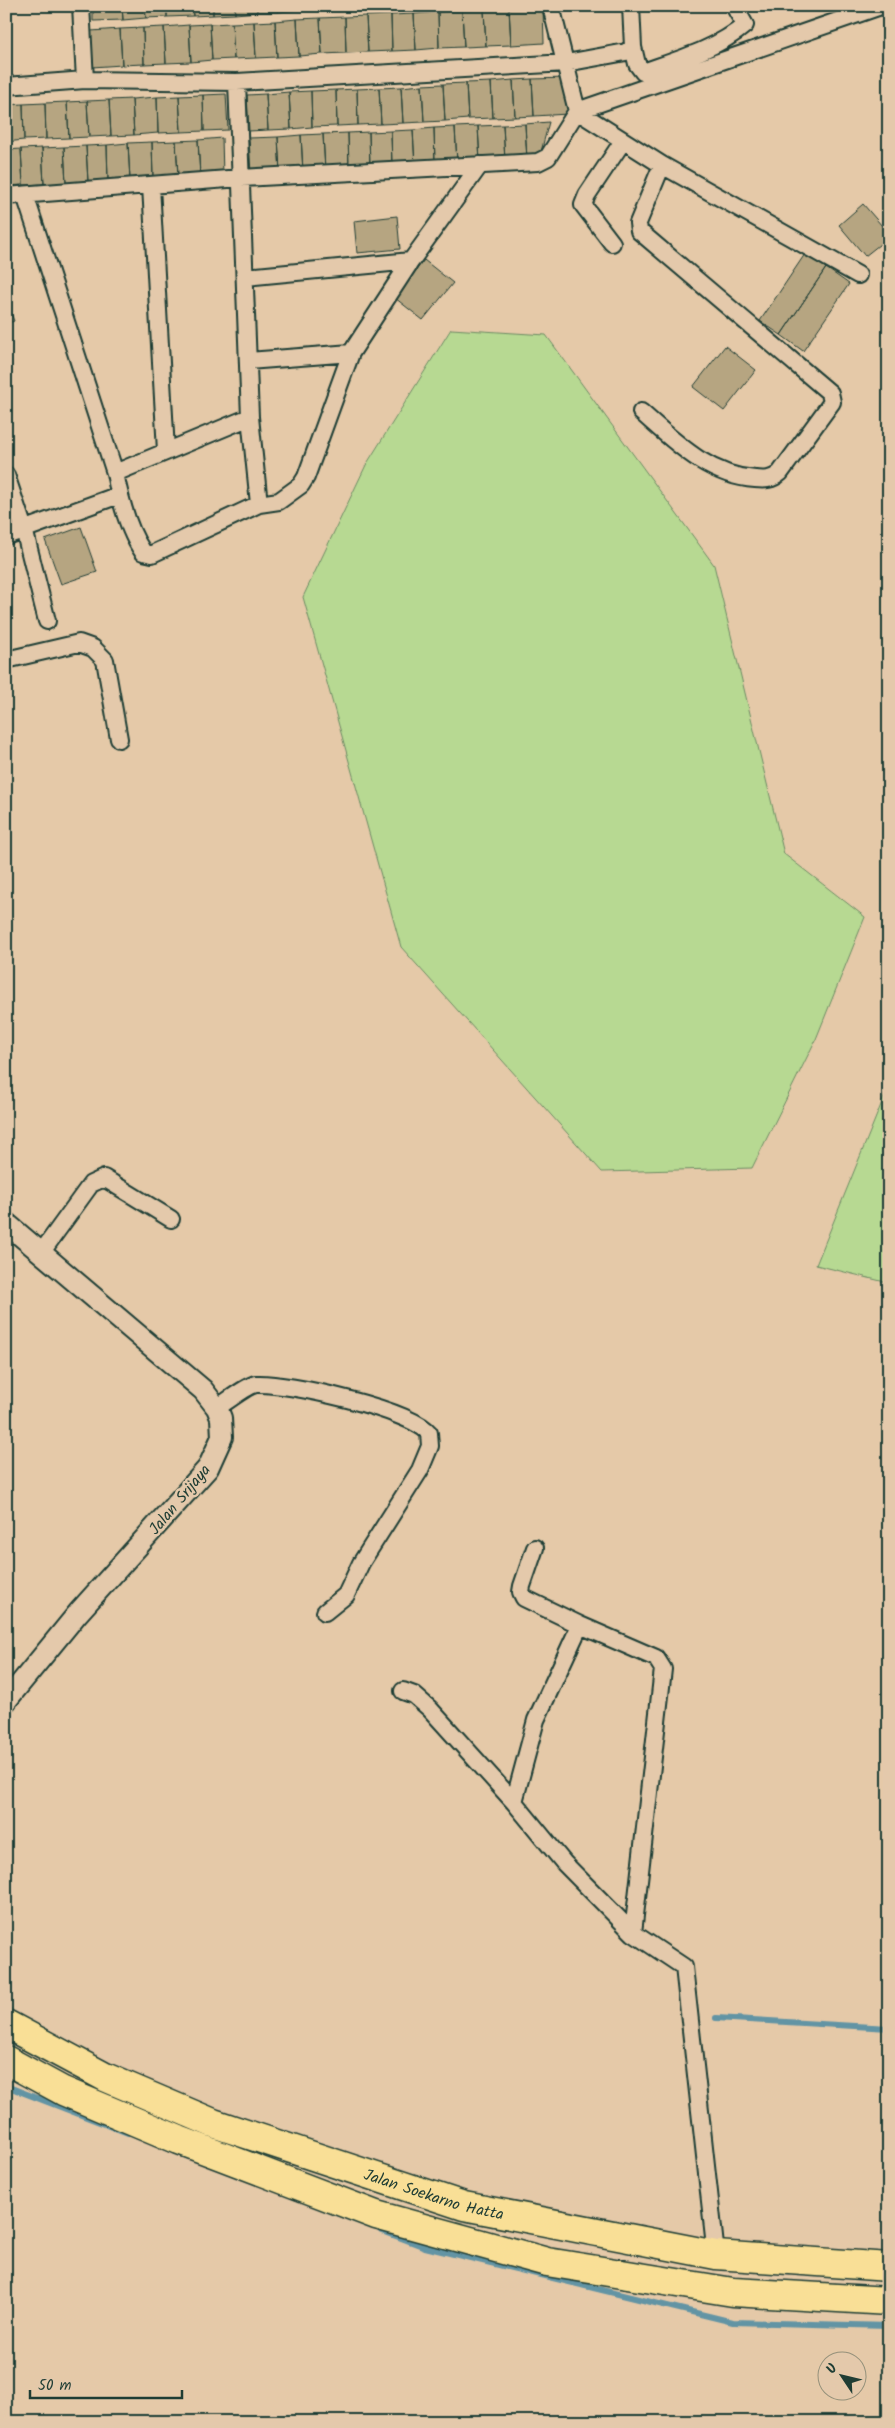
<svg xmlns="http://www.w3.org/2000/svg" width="895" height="2428" font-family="Kalam,sans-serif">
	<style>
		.green { fill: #b7d992; stroke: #6b8b63 }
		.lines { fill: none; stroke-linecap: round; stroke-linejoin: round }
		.stream { stroke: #6294a4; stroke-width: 6 }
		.building { fill: #b6a581; stroke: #1f3d34 }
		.minor-casing { stroke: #1f3d34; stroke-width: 20 }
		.tertiary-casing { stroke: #1f3d34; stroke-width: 24 }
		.trunk-casing { stroke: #1f3d34; stroke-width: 31 }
		.minor { stroke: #e4c9ab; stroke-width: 16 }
		.tertiary { stroke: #e4c9ab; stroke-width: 20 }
		.trunk { stroke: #f9df96; stroke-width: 28 }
		.labels { text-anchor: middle; stroke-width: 5; stroke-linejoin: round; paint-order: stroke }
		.street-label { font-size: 16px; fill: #1f3d34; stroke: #e4c9ab }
	</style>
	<rect width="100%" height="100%" fill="#e5c9a8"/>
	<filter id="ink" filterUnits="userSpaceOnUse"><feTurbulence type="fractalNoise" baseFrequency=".02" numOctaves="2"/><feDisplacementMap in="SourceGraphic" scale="10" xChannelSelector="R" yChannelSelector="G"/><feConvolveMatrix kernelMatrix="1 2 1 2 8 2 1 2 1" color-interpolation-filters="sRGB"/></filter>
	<g filter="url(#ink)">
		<!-- green -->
		<path class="green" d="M451 329 546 335 714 565 784 854 865 917 816 1039 752 1168 602 1172 401 947 303 597 366 465Z
			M889 1085V1283L816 1265Z"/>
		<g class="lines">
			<!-- stream -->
			<path class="stream" d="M716 2018 889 2028
				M6 2086 128 2133
				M380 2230 425 2247 733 2322 889 2326"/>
		</g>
		<!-- building -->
		<path class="building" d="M93 6H122L123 20 93 21Z
			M122 6H145L146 18 123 20Z
			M145 6H167V17L146 18Z
			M167 6H192L193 16 167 17Z
			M192 6H213V15L193 16Z
			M213 6H235V14L213 15Z
			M235 6H257V12L235 14Z
			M257 6H278V12H257Z
			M278 6H300V10L278 12Z
			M300 6H323V9L300 10Z
			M323 6H347L348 8 323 9Z
			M543 7 544 43 511 45 509 8Z
			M509 8 511 45 486 46 484 10Z
			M484 10 486 46 464 47 462 11Z
			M462 11 464 47 439 48 438 12Z
			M438 12 439 48 416 50 414 14Z
			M414 14 416 50 392 51 391 15Z
			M391 15 392 51 368 52 366 16Z
			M366 16 368 52 346 53 345 17Z
			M345 17 346 53 322 54 320 18Z
			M320 18 322 54 299 56 297 19Z
			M297 19 299 56 277 57 275 21Z
			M275 21 277 57 256 58 254 22Z
			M254 22 256 58 234 59 232 23Z
			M232 23 234 59 212 60 210 24Z
			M210 24 212 60 191 62 189 25Z
			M189 25 191 62 166 63 164 27Z
			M164 27 166 63 144 64 143 28Z
			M143 28 144 64 122 65 120 29Z
			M120 29 122 65 92 67 91 31Z
			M567 78 568 114 534 116 532 79Z
			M532 79 534 116 515 117 513 80Z
			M513 80 515 117 493 118 491 82Z
			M491 82 493 118 468 119 466 83Z
			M466 83 468 119 445 121 443 84Z
			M443 84 445 121 424 122 422 85Z
			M422 85 424 122 403 123 401 87Z
			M401 87 403 123 381 124 379 88Z
			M379 88 381 124 358 125 357 89Z
			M357 89 358 125 337 126 336 90Z
			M336 90 337 126 312 127 311 91Z
			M311 91 312 127 291 129 289 92Z
			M289 92 291 129 268 130 266 94Z
			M226 94 228 130 204 131 203 95Z
			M266 94 268 130 249 131 247 95Z
			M203 95 204 131 181 132 179 96Z
			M179 96 181 132 158 133 157 97Z
			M157 97 158 133 134 135 132 99Z
			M132 99 134 135 111 136 109 100Z
			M109 100 111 136 89 137 87 101Z
			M87 101 89 137 69 138 67 102Z
			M67 102 69 138 46 139 45 103Z
			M45 103 46 139 24 140 23 104Z
			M23 104 24 140 6 142V105Z
			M549 122 539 159 527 160 525 124Z
			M525 124 527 160 505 161 503 125Z
			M503 125 505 161 480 162 478 126Z
			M478 126 480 162 457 163 455 127Z
			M455 127 457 163 435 164 434 128Z
			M434 128 435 164 415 166 413 130Z
			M413 130 415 166 392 167 391 131Z
			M391 131 392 167 370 168 369 132Z
			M369 132 370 168 349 169 348 133Z
			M348 133 349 169 325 170 323 134Z
			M323 134 325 170 303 172 301 135Z
			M301 135 303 172 280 173 278 137Z
			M278 137 280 173 251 174 249 138Z
			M222 138 223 175 200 176 198 140Z
			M198 140 200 176 178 177 176 141Z
			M176 141 178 177 153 179 152 142Z
			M152 142 153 179 130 180 128 143Z
			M128 143 130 180 108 181 107 145Z
			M107 145 108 181 88 182 86 146Z
			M86 146 88 182 66 183 64 147Z
			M64 147 66 183 44 184 42 148Z
			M42 148 44 184 23 185 21 149Z
			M21 149 23 185 6 186V150Z
			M863 204 889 234V237L865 256 839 225Z
			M397 216 400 249 357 253 354 221Z
			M805 254 826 268 781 335 760 321Z
			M424 260 453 283 423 320 395 298Z
			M826 268 849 284 803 351 781 335Z
			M6 300 14 321 6 324Z
			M725 346 756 370 724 411 693 387Z
			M81 527 97 572 61 584 45 540Z"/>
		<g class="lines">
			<!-- minor casing -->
			<g class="minor-casing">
				<path id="minor" d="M81 6 85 80
					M551 6 577 111 662 165 858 275
					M633 47 637 64 643 72C677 60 717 49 745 25L734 6
					M237 82 250 417 259 504
					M6 86 85 80 237 82 566 63 626 52 633 47 631 6
					M151 186 166 451
					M25 195 115 473C120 499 128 530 143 552L152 554 259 504 279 501 301 485 306 477 351 353 411 261 480 165
					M6 196 241 178 538 162 548 157 577 111 881 6
					M612 243 583 205 587 195 623 141
					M245 277 411 261
					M248 361 351 353
					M641 412C674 441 708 476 755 479 765 480 772 480 780 473L832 402 830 393 639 231 638 223 662 165
					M115 473 250 417
					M6 475 24 529 47 621
					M6 536 119 495
					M6 660 79 643 93 648 105 660 119 739
					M41 1253 91 1184 104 1178 171 1219
					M217 1408C226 1402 248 1385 256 1384 287 1382 411 1410 429 1433L430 1446 420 1470 361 1563 346 1595 325 1612
					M535 1548 522 1586 521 1592 524 1598 580 1625 656 1658 663 1669 633 1933
					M403 1691 414 1695 430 1709 514 1802 564 1863 633 1933 684 1967 716 2255
					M514 1802 536 1720 580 1625"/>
			</g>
			<!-- tertiary casing -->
			<g class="tertiary-casing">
				<path id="tertiary" d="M6 1223 203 1390 217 1408 221 1418 222 1437 208 1468 78 1613 6 1701"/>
			</g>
			<!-- trunk casing -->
			<g class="trunk-casing">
				<g id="trunk">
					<path id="s1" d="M6 2024 105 2077 213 2123 464 2206 716 2255 889 2267"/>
					<path d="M6 2060 63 2091 179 2140 376 2215 547 2262 733 2292 889 2301"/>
				</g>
			</g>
			<!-- minor -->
			<use href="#minor" class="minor"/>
			<!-- tertiary -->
			<use href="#tertiary" class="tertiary"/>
			<!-- trunk -->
			<use href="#trunk" class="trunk"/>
		</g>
	</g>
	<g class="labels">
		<!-- street labels -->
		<g class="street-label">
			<text transform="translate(179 1499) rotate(-50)" y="6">Jalan Srijaya</text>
			<text dy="6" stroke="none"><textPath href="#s1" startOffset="462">Jalan Soekarno Hatta</textPath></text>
		</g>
	</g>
	<!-- margin -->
	<rect width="895" height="2428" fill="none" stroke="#e4c9ab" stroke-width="25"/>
	<rect x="12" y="12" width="870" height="2403" fill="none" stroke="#1f3d34" stroke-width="2" filter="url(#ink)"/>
	<!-- north arrow -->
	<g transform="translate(842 2376) rotate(305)"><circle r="24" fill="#e4c9ab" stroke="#95917b"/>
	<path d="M0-4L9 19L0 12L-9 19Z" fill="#1f3d34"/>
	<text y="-8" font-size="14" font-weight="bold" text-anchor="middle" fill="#1f3d34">U</text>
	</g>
	<!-- scale -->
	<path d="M30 2390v8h152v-8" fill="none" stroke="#1f3d34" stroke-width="2.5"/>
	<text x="38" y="2390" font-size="15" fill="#1f3d34" stroke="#e4c9ab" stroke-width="4" paint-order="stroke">50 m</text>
</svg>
